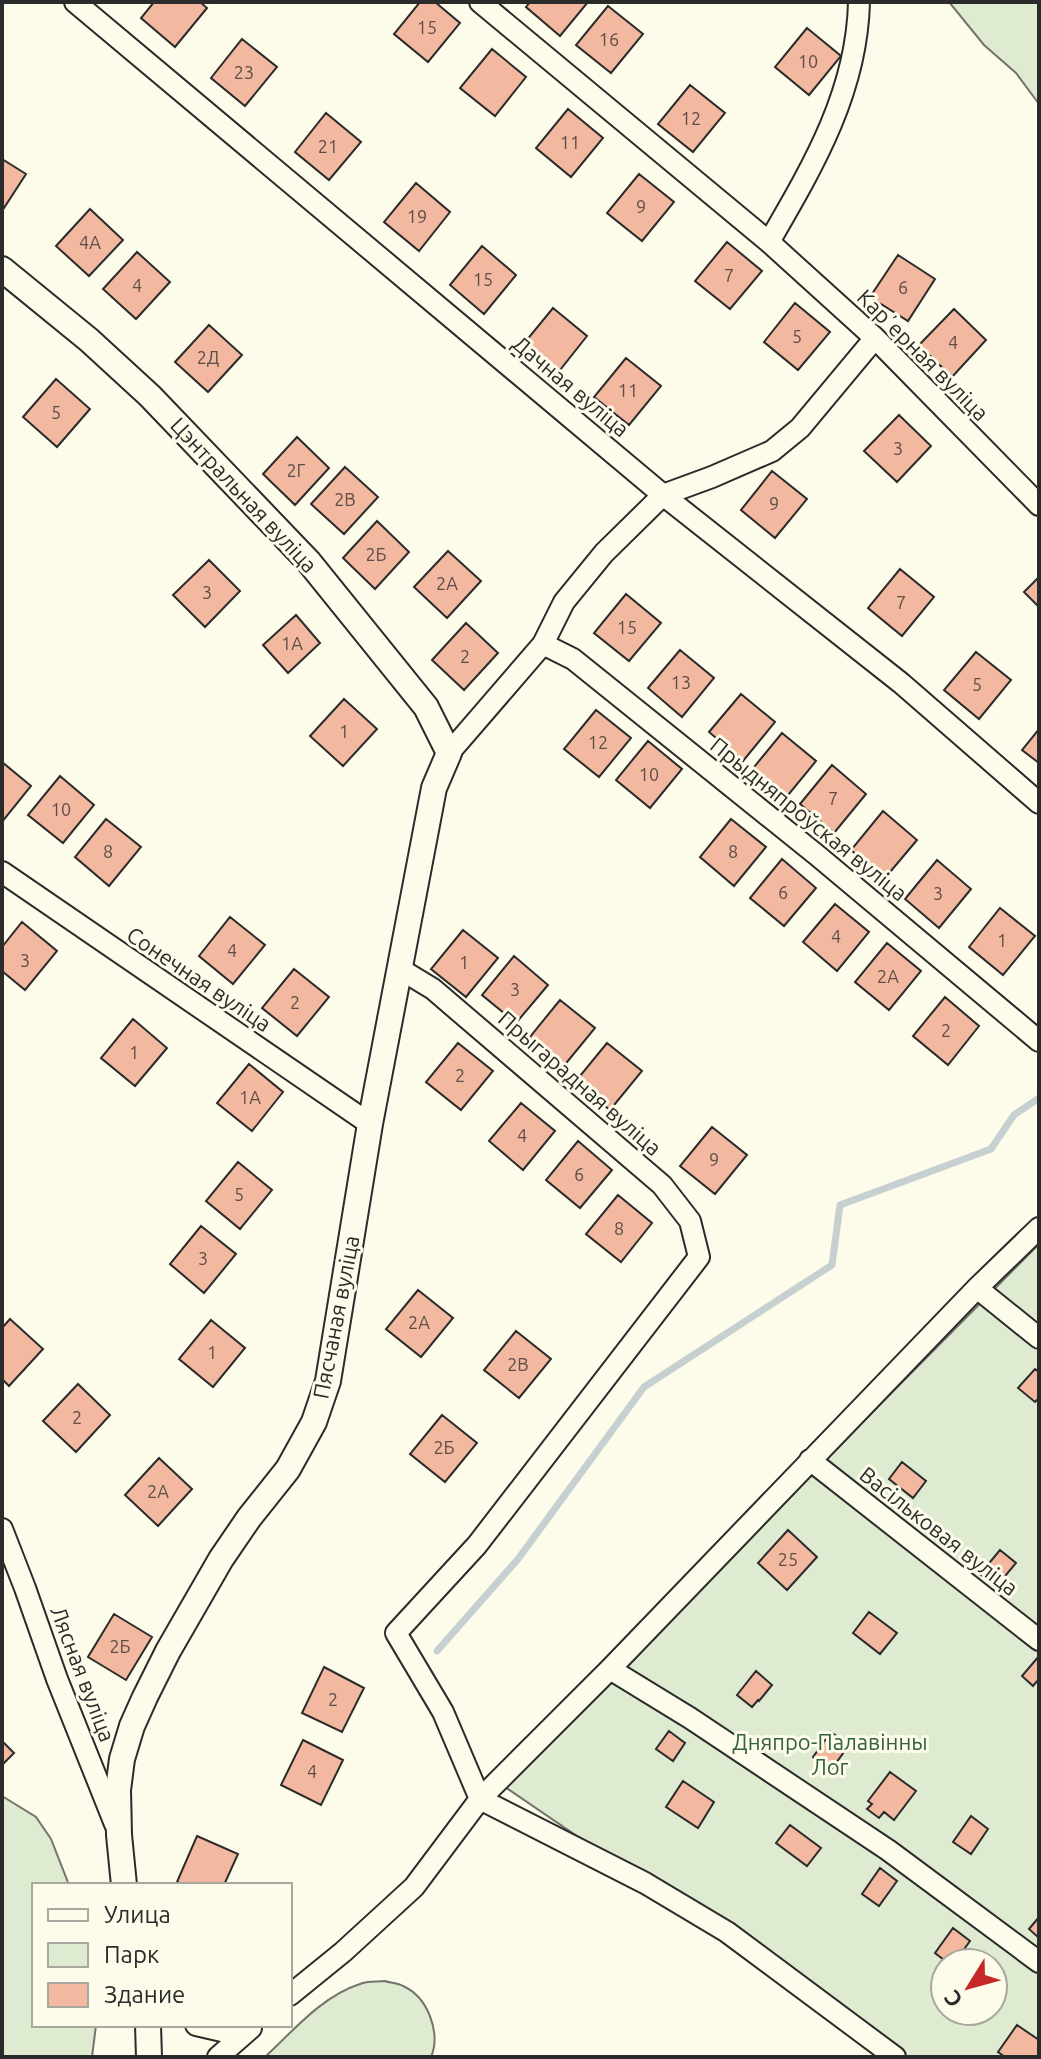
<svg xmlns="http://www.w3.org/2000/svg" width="1041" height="2059" font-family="Ubuntu,sans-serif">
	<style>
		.green { fill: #deebd1; stroke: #74746e; stroke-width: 2; fill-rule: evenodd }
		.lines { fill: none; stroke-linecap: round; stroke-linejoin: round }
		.stream { stroke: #c7d0d0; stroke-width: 7 }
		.building { fill: #f2b8a0; stroke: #2b2b2b; stroke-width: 2 }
		.minor-casing { stroke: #2b2b2b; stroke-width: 24 }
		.tertiary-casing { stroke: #2b2b2b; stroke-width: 28 }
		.minor { stroke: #fdfbea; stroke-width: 20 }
		.tertiary { stroke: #fdfbea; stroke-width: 24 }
		.labels { text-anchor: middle; stroke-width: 6; stroke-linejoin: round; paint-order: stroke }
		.number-label { font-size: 18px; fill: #5d4e48 }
		.street-label { font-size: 22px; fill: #2b2b2b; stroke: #fdfbea }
		.park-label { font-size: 22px; fill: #34623c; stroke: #fdfbea }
	</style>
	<rect width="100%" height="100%" fill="#fdfbea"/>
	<!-- green -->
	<path class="green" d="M949 2H1039V104L1016 73 984 45Z
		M1039 1244V2057H900L505 1787 833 1452ZM945 1963H993V2011H945Z
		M2 1796 36 1817 51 1839 69 1885H34V2025H96L92 2057H2Z
		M385 1981C390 1983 398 1983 403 1986 428 1997 441 2033 431 2057H265C293 2031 322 1996 360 1984 367 1981 376 1982 385 1981Z"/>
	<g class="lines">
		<!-- stream -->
		<path class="stream" d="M437 1651 518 1559 644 1387 832 1265 840 1205 991 1149 1014 1115 1039 1098"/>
	</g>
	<!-- building -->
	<path class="building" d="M154 2H200L207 8 175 47 141 18Z
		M420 2H435L460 23 428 62 394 34Z
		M530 2H588L560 36 526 7Z
		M608 6 643 34 611 73 576 45Z
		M807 28 841 56 809 95 775 67Z
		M242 39 277 67 245 106 211 78Z
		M492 49 526 77 495 116 460 88Z
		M690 85 725 113 693 152 658 124Z
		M568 109 603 138 571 177 536 148Z
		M326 113 361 142 329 180 295 152Z
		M2 159 26 174 2 211Z
		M639 174 674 202 642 241 607 213Z
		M416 183 450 212 419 251 384 222Z
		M90 209 123 240 89 276 56 246Z
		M727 242 762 271 730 309 695 281Z
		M482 246 516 275 484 314 450 285Z
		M137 252 170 282 136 319 103 289Z
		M898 255 935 279 908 321 870 297Z
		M795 303 830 332 798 370 764 342Z
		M553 308 587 336 556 375 521 347Z
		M954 309 986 340 952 377 919 345Z
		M209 325 242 355 208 392 175 362Z
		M626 358 661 386 629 425 594 397Z
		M56 379 90 409 57 447 23 417Z
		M899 415 931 446 897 482 864 451Z
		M297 437 329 468 295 505 263 474Z
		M345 467 378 497 344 534 311 504Z
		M772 471 807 499 775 538 741 510Z
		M377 521 409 552 375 589 343 558Z
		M448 551 481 581 447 618 414 587Z
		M209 560 240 591 205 627 173 595Z
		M900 569 934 597 902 636 868 608Z
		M1039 577V607L1024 592Z
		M626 594 661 623 629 661 594 633Z
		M296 615 320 643 288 673 263 645Z
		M466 623 498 653 464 690 432 660Z
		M680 650 714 678 682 717 648 688Z
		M976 652 1011 680 979 719 944 690Z
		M741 694 775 722 743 761 709 732Z
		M344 699 377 729 343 766 310 736Z
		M596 710 631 738 599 777 564 749Z
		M1039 729V763L1022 750Z
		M782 733 816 761 784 800 750 772Z
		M648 741 682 769 650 808 616 780Z
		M2 762 31 786 2 822Z
		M832 765 866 794 834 833 800 804Z
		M60 776 94 805 63 843 28 815Z
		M883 811 917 840 885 878 851 850Z
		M106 819 141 847 109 886 75 857Z
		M731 819 766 847 734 886 700 857Z
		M782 859 816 888 784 926 750 898Z
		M937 860 971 889 939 928 905 899Z
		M835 904 869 932 837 971 803 942Z
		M1000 908 1035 936 1003 975 969 947Z
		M230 917 265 945 233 984 199 956Z
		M22 922 57 951 25 990 2 971V947Z
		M463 930 498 958 466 997 431 969Z
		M887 943 921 971 889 1010 855 982Z
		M514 956 548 985 516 1023 482 995Z
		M294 969 329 997 297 1036 262 1008Z
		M945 997 979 1026 948 1065 913 1036Z
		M560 1000 595 1028 563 1067 529 1038Z
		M133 1019 167 1048 135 1086 101 1058Z
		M458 1043 493 1071 461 1110 426 1082Z
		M607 1043 642 1071 610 1110 575 1082Z
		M249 1064 283 1092 252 1131 217 1103Z
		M521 1103 555 1131 523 1170 489 1141Z
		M712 1127 747 1155 715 1194 680 1166Z
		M578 1141 612 1170 580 1208 546 1180Z
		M238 1162 272 1190 240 1229 206 1201Z
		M618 1195 652 1223 621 1262 586 1234Z
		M201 1226 236 1254 204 1293 170 1264Z
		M418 1290 453 1318 421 1357 386 1329Z
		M10 1319 43 1349 9 1386 2 1379V1328Z
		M211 1320 245 1348 213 1387 179 1359Z
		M516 1331 551 1359 519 1398 484 1370Z
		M1035 1369 1039 1372V1398L1035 1402 1018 1388Z
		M78 1384 110 1415 76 1452 43 1421Z
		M442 1415 477 1443 445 1482 410 1454Z
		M159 1458 192 1489 158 1526 125 1495Z
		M902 1462 926 1481 913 1498 889 1479Z
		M788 1530 817 1557 787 1590 758 1563Z
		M1000 1550 1016 1563 996 1587 980 1574Z
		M869 1612 897 1633 880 1654 853 1633Z
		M114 1614 152 1637 126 1680 88 1657Z
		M1039 1656V1679L1033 1686 1022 1676Z
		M324 1667 364 1688 342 1732 302 1713Z
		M756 1671 772 1685 759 1701 758 1700 752 1707 737 1695Z
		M669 1731 685 1743 673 1761 656 1749Z
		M831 1732 849 1745 831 1770 813 1757Z
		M303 1740 343 1760 321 1805 281 1785Z
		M2 1741 14 1753 2 1765Z
		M890 1772 916 1791 894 1820 884 1812 879 1818 867 1809 872 1804 868 1801Z
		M683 1781 714 1802 698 1828 666 1807Z
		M971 1816 988 1829 971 1854 953 1842Z
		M790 1825 821 1848 807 1866 776 1843Z
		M197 1836 238 1854 224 1885H184L177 1882Z
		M880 1868 897 1881 879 1906 862 1894Z
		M1039 1917V1938L1029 1929Z
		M953 1928 970 1941 954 1963H948L935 1953Z
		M1017 2025 1039 2040 1038 2057H1005L998 2052Z"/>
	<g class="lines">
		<!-- minor casing -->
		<g class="minor-casing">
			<path id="minor" d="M75 2 663 495 901 683 1039 803
				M480 2 769 242 875 338 1039 505
				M769 242C813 166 857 92 859 2
				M543 644 573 659 818 856 1039 1041
				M449 753 543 644 564 602 604 553 663 495 712 477 772 451 800 428 875 338
				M2 872 370 1124
				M400 969 433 989 662 1185 690 1221 699 1257 477 1545 396 1633 443 1712 480 1799 645 1883 727 1932 895 2057
				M977 1288 1039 1338
				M810 1460 1039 1640
				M2 1529 25 1588 57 1679 115 1824
				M610 1669 690 1718 888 1850 1039 1962
				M290 1995 343 1952 414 1887 480 1799 610 1669 977 1288 1039 1228
				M196 2025 222 2031 251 2027
				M218 2057 251 2028"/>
		</g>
		<!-- tertiary casing -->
		<g class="tertiary-casing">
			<path id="tertiary" d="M2 269 89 340 150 396 309 562 426 707 449 753 434 788 370 1124 328 1381 314 1422 288 1469 249 1518 221 1559 168 1651 145 1697 132 1726 122 1759 118 1790 119 1835 124 1885
				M148 2025 149 2057"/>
		</g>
		<!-- minor -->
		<use href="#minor" class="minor"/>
		<!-- tertiary -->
		<use href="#tertiary" class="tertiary"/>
	</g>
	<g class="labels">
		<!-- number labels -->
		<g class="number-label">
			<text x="427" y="34">15</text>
			<text x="609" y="46">16</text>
			<text x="808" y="68">10</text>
			<text x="244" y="79">23</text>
			<text x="691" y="125">12</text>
			<text x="570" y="149">11</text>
			<text x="328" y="153">21</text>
			<text x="641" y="213">9</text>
			<text x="417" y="223">19</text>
			<text x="90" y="249">4А</text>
			<text x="729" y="282">7</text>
			<text x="483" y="286">15</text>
			<text x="137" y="292">4</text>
			<text x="903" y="294">6</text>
			<text x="797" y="343">5</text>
			<text x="953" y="349">4</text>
			<text x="208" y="364">2Д</text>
			<text x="628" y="397">11</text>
			<text x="56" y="419">5</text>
			<text x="898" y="455">3</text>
			<text x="296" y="477">2Г</text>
			<text x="345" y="506">2В</text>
			<text x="774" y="510">9</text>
			<text x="376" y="561">2Б</text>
			<text x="447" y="590">2А</text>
			<text x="207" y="599">3</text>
			<text x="901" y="609">7</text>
			<text x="627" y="634">15</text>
			<text x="292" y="650">1А</text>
			<text x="465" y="663">2</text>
			<text x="681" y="689">13</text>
			<text x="977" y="691">5</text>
			<text x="344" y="738">1</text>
			<text x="598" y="749">12</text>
			<text x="649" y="781">10</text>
			<text x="833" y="805">7</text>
			<text x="61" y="816">10</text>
			<text x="108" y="858">8</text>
			<text x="733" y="858">8</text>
			<text x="783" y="899">6</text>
			<text x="938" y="900">3</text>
			<text x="836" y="943">4</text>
			<text x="1002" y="947">1</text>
			<text x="232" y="957">4</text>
			<text x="25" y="967">3</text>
			<text x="464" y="969">1</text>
			<text x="888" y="983">2А</text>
			<text x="515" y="996">3</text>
			<text x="295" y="1009">2</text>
			<text x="946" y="1037">2</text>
			<text x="134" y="1059">1</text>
			<text x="460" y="1082">2</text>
			<text x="250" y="1104">1А</text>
			<text x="522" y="1142">4</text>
			<text x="714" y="1166">9</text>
			<text x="579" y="1181">6</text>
			<text x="239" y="1201">5</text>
			<text x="619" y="1235">8</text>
			<text x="203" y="1265">3</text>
			<text x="419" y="1329">2А</text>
			<text x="212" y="1359">1</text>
			<text x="518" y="1371">2В</text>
			<text x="77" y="1424">2</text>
			<text x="444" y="1454">2Б</text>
			<text x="158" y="1498">2А</text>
			<text x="788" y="1566">25</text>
			<text x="120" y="1653">2Б</text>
			<text x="333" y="1706">2</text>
			<text x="312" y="1778">4</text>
		</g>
		<!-- street labels -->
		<g class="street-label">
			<text transform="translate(923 355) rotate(45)" y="8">Карʼерная вуліца</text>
			<text transform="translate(571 386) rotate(40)" y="8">Дачная вуліца</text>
			<text transform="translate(244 495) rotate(47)" y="8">Цэнтральная вуліца</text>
			<text transform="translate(809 819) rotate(39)" y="8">Прыдняпроўская вуліца</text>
			<text transform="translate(199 979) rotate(34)" y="8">Сонечная вуліца</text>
			<text transform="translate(580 1083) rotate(41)" y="8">Прыгарадная вуліца</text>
			<text transform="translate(336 1317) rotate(-79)" y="8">Пясчаная вуліца</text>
			<text transform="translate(939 1531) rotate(38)" y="8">Васільковая вуліца</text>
			<text transform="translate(83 1674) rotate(69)" y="8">Лясная вуліца</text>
		</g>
		<!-- park labels -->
		<g class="park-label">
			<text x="830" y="1750">Дняпро-Палавінны<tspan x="830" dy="25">Лог</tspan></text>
		</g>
	</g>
	<!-- border -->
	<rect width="1041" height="2059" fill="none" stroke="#2b2b2b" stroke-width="8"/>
	<!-- legend -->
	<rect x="32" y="1883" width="260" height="144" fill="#fdfbea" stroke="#a9a89e" stroke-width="2"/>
	<rect x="48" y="1909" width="40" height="12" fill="#fdfbea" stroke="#a9a89e" stroke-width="2"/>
	<text x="104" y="1923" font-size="24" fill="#2b2b2b">Улица</text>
	<rect x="48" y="1943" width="40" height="24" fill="#deebd1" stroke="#a9a89e" stroke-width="2"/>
	<text x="104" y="1963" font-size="24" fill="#2b2b2b">Парк</text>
	<rect x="48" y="1983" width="40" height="24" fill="#f2b8a0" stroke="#a9a89e" stroke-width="2"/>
	<text x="104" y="2003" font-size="24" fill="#2b2b2b">Здание</text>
	<!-- north arrow -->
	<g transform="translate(969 1987) rotate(233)"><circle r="38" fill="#fdfbea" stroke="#a9a89e" stroke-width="2"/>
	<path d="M0-6L14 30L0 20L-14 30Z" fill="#c62828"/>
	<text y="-12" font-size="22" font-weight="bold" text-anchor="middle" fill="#2b2b2b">С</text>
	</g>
</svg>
